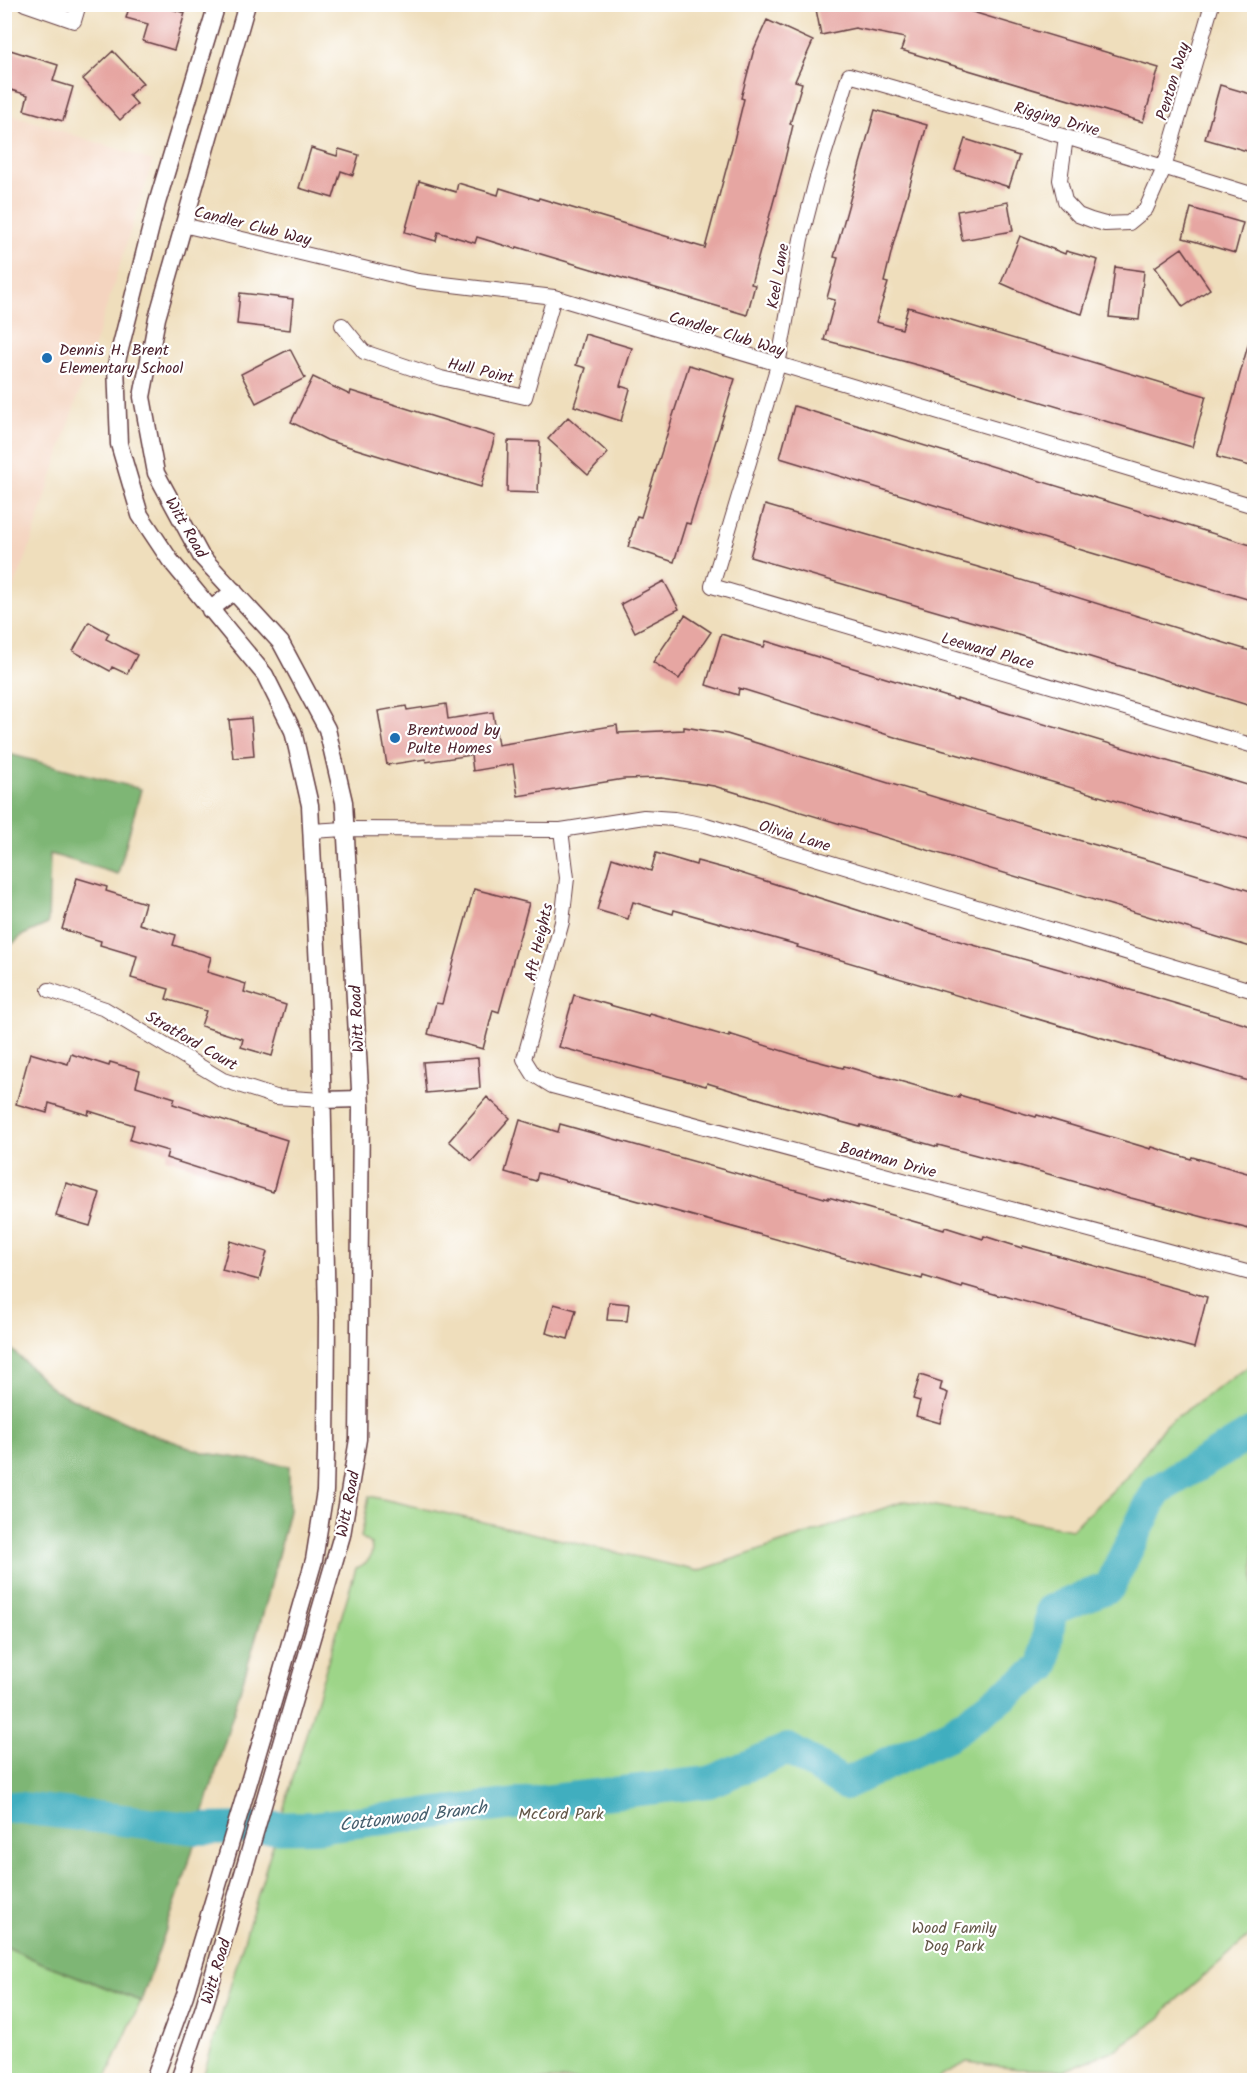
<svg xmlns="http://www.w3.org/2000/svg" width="1259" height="2085" font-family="Kalam,sans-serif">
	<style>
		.built { fill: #f4d4bf }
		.green { fill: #9dd588; stroke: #747a5a; stroke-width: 1.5 }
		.forest { fill: #7eb674; stroke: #646a50; stroke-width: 1.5 }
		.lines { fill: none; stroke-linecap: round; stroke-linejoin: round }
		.river { stroke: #41aebf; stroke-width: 32 }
		.building { fill: #e6a6a2 }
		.minor-casing { stroke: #633c41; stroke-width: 16 }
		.tertiary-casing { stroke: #633c41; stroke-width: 19 }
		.minor { stroke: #fff; stroke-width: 14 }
		.tertiary { stroke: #fff; stroke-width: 16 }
		.poi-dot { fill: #1f6fb2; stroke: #fff; stroke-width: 2 }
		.labels { text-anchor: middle; stroke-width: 4.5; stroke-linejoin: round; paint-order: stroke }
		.street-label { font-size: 16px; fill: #4a1f2b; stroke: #fff }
		.poi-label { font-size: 16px; fill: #4a1f2b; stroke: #fff; text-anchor: start }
		.park-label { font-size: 16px; fill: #635647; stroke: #fff }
		.water-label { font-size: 18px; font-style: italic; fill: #465f6e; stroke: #fff }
	</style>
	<rect width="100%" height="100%" fill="#fff"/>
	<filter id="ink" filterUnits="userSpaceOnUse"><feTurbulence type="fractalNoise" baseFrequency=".0167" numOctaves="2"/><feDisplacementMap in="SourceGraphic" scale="12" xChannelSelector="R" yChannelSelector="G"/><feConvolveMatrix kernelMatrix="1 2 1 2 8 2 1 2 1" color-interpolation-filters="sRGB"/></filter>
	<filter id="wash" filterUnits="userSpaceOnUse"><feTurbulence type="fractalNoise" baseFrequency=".008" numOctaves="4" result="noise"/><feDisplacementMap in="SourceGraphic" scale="24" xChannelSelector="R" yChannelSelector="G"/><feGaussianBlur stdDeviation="1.35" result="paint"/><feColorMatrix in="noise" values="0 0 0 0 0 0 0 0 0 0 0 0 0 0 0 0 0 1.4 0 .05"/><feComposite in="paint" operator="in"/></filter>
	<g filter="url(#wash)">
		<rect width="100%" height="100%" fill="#efdebc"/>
		<!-- built -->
		<path class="built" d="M5 112 153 161 27 555 5 610Z"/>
		<!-- green -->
		<path class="green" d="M1254 1363V1938L1250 1936 1167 2008 1161 2018 1116 2049 1066 2070 1017 2069 968 2062 942 2075 937 2080H202L356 1568C368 1563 374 1557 371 1544L361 1537 369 1496 698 1571 905 1501 1072 1529 1125 1479 1165 1425Z
			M5 1946 42 1963 141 2001 105 2080H5Z"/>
		<!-- forest -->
		<path class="forest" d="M5 753 141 789 118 874 50 854 48 924 23 935 5 950Z
			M4 1342 54 1390 146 1432 206 1453 289 1466V1510L267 1600 185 1875 141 2001 42 1963 5 1946Z"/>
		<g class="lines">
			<!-- river -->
			<path class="river" d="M4 1806 198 1829 314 1827 709 1782 788 1749 845 1784 950 1734 1044 1667 1051 1610 1109 1587 1157 1490 1254 1432"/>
		</g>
		<g id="blocks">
			<!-- building -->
			<path class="building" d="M130 4H154L185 13 174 50 143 41 148 24 126 18Z
				M815 4H946L1159 68 1143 122 901 50 905 38 855 28 821 35Z
				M767 20 813 41 795 81 802 83 790 124 793 125 784 163 751 284 755 285 747 315 517 247 516 249 477 237 475 243 438 232 436 241 405 232 419 181 456 192 458 183 498 195 500 188 538 200 539 198 705 248 734 140 744 99 741 98 754 49Z
				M4 48 58 65 53 81 73 87 63 121 24 110 28 95 4 88Z
				M113 51 143 83 129 95 137 104 120 120 83 79Z
				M1220 85 1254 95V153L1205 139Z
				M875 110 927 125 894 241 884 282 888 283 876 322 902 329 908 307 1206 396 1192 447 925 367 824 340 835 300 827 298 838 258 834 257Z
				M965 139 1019 156 1009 187 955 170Z
				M311 148 337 156 339 149 359 155 353 175 341 171 333 198 299 188Z
				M1008 202 1013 231 962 240 957 211Z
				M1191 208 1243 223 1235 253 1183 238Z
				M1020 236 1065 254 1066 251 1098 260 1082 314 1051 305 1001 283Z
				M1182 248 1210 289 1183 307 1155 267Z
				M1115 267 1144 271 1139 320 1109 317Z
				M240 293 293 299 290 330 237 324Z
				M585 334 632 348 620 386 630 389 621 421 574 406 586 368 576 365Z
				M1250 338 1254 339V467L1217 457Z
				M290 349 305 378 256 403 241 374Z
				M689 365 735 379 690 524 686 523 674 562 628 547 637 516 641 517Z
				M313 377 350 395 351 391 495 436 481 487 327 440 291 422Z
				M794 406 1254 546V601L1085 551 780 458Z
				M568 417 608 453 588 475 548 439Z
				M508 441 540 442 538 493 507 492Z
				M765 505 995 572 1254 652V707L1018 635 750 557Z
				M664 581 679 609 635 632 621 604Z
				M685 615 711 632 679 679 653 662Z
				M89 622 109 633 106 639 137 655 127 674 112 667 110 671 73 651Z
				M721 634 764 647 766 641 957 700V698L1254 787V842L981 761 904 740 739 688 738 695 706 685Z
				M446 704 448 719 493 712 498 745 617 725 618 733 684 730V727L727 734 1043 830 1159 863 1254 892V948L714 786 662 778 624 779 518 796 513 764 473 771 471 755 426 762 425 759 387 765 378 711 406 706 407 710Z
				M251 718 254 756 233 758 229 720Z
				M656 853 696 865 697 861 734 871 927 932 1080 975 1254 1027V1059L1249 1081 874 971 875 970 797 947 798 945 674 910 673 914 633 902 628 919 597 910 612 858 651 871Z
				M77 878 107 887 106 891 145 903 139 924 176 935 173 945 211 957 207 972 246 984 244 992 286 1005 272 1056 241 1047 243 1039 201 1026 206 1011 166 999 169 989 131 978 137 956 100 945 101 941 62 929Z
				M474 889 529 903 499 1012 493 1010 483 1049 428 1034 436 1003 442 1004Z
				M574 995 649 1016 650 1014 729 1037V1034L805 1058 843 1068 844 1066 882 1077V1076L959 1098V1095L1036 1117 1037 1115 1151 1149 1152 1147 1191 1159 1192 1157 1254 1175V1206L1249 1229 1131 1198 1014 1164V1165L938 1145V1147L861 1125 860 1127 783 1106 707 1083 706 1086 559 1047Z
				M30 1053 68 1064 71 1054 109 1066 110 1062 140 1071 136 1086 175 1098 173 1104 287 1140 273 1192 166 1158 168 1151 130 1140 134 1125 89 1111 88 1115 49 1103 47 1113 16 1104Z
				M478 1058 480 1088 426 1093 423 1062Z
				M487 1097 510 1118 472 1161 449 1141Z
				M520 1120 558 1132 560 1124 828 1199V1197L944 1230 945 1227 983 1239 984 1236 1022 1248 1023 1246 1207 1297 1194 1348 1001 1295V1296L963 1285 962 1288 923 1276 922 1279 884 1269 538 1173 536 1181 505 1172Z
				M66 1183 100 1193 90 1226 56 1216Z
				M230 1241 267 1252 259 1280 222 1270Z
				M609 1302 629 1304 627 1321 607 1320Z
				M554 1304 576 1310 568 1339 546 1333Z
				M920 1375 942 1382 940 1390 948 1393 940 1423 916 1416 920 1401 913 1399Z"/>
		</g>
	</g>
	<g filter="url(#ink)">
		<use href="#blocks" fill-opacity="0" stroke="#633c41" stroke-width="1.5"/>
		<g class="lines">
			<!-- minor casing -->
			<g class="minor-casing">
				<path id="minor" d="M25 4 74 21 79 4
					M1066 137 1060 180 1065 201 1078 215 1091 220 1105 224 1129 223 1146 209 1164 168 1212 4
					M1254 195 1066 137 849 75 816 181 801 239 778 365 712 586 1254 746
					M183 225 418 281 554 297 1254 506
					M342 325 364 352 441 378 525 397 554 297
					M561 830 567 878 562 922 524 1059 534 1075 552 1086 1254 1274
					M311 831 345 829 561 830 644 817 674 819 706 825 1254 991
					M49 990 105 1009 223 1080 276 1097 322 1100"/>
			</g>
			<!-- tertiary casing -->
			<g class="tertiary-casing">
				<path id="tertiary" d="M210 610 234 591
					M322 1100 360 1099
					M154 2080 185 1995 275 1695 314 1560 325 1491 326 1451 327 1318 321 1029 310 805 293 731 265 675 170 560 140 515 119 444 116 365 157 203 217 4
					M179 2080 204 2007 342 1535 358 1439 361 1107 344 802 327 729 281 643 201 556 156 473 142 397 157 318 247 4"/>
			</g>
			<!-- minor -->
			<use href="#minor" class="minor"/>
			<!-- tertiary -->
			<use href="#tertiary" class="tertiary"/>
		</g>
	</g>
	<!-- markers -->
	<g class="poi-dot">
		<circle cx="47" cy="358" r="6"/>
		<circle cx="395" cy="738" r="6"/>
	</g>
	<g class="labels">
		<!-- street labels -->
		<g class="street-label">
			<text transform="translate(1172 81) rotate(-73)" y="6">Penton Way</text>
			<text transform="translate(1057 118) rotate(16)" y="6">Rigging Drive</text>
			<text transform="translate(253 225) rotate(14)" y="6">Candler Club Way</text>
			<text transform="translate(777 276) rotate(-80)" y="6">Keel Lane</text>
			<text transform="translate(727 333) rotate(17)" y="6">Candler Club Way</text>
			<text transform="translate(481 370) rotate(13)" y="6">Hull Point</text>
			<text transform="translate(187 527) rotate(60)" y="6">Witt Road</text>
			<text transform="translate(988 650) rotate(16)" y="6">Leeward Place</text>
			<text transform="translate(795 835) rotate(17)" y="6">Olivia Lane</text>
			<text transform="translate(538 942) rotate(-77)" y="6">Aft Heights</text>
			<text transform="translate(356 1019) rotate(-93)" y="6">Witt Road</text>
			<text transform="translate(192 1040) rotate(30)" y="6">Stratford Court</text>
			<text transform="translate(888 1159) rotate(15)" y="6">Boatman Drive</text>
			<text transform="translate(347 1504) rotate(-79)" y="6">Witt Road</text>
			<text transform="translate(215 1971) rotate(-73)" y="6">Witt Road</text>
		</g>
		<!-- poi labels -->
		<g class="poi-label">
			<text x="59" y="355">Dennis H. Brent<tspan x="59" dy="18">Elementary School</tspan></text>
			<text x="407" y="735">Brentwood by<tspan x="407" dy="18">Pulte Homes</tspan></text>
		</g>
		<!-- park labels -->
		<g class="park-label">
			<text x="561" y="1819">McCord Park</text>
			<text x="954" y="1933">Wood Family<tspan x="954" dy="18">Dog Park</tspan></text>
		</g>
		<!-- water labels -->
		<g class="water-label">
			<text transform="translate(413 1816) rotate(-7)" y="6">Cottonwood Branch</text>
		</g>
	</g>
	<!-- margin -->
	<rect width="1259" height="2085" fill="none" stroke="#fff" stroke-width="24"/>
</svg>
